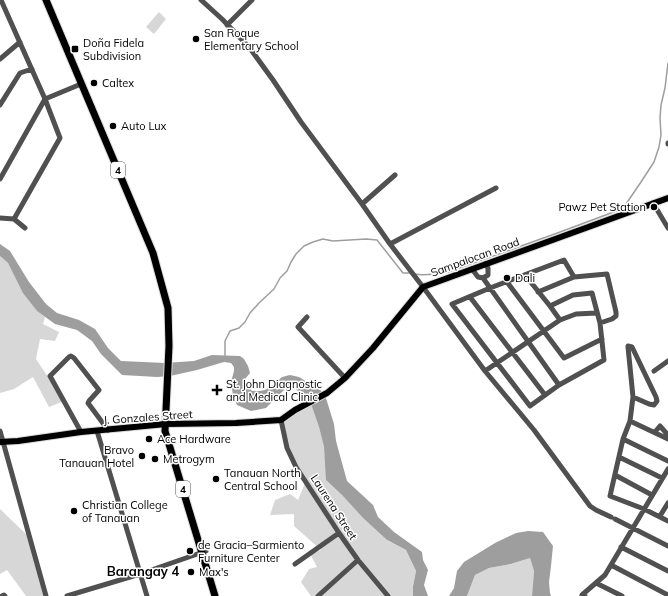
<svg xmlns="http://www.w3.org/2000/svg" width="668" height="596" font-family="Mulish,sans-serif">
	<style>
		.green { fill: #d7d7d7 }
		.water { fill: #9e9e9e }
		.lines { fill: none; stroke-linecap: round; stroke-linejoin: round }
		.stream { stroke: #9e9e9e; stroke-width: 1.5 }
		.major-casing { stroke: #dbdbdb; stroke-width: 8 }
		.highway-casing { stroke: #dbdbdb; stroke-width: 9 }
		.minor { stroke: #505050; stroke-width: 5 }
		.major { stroke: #000; stroke-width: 6 }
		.highway { stroke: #000; stroke-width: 7 }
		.poi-dot { fill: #000; stroke: #fff; stroke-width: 1.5 }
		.labels { text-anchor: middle; stroke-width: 3; stroke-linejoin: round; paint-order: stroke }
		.shield { fill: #fff; stroke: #4c4c4c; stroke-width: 1 }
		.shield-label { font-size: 10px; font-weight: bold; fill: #000 }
		.poi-label { font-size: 11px; fill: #000; stroke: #fff; text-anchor: start }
		.street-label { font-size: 11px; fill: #000; stroke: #fff }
		.quarter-label { font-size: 13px; font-weight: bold; fill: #000; stroke: #fff }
	</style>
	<rect width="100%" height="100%" fill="#fff"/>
	<!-- green -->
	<path class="green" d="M159 12 166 19 154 34 146 27Z
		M0 256 8 263 24 293 37 311 45 317 43 324 59 332 55 341 40 339 36 359 64 401 49 407 33 377 14 389 0 393Z
		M311 404 319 427 324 447 327 481 342 495 363 518 388 541 406 550 416 571 413 585 414 596H311L301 582 309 569 317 567 310 554 321 550 294 526V514L270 515 275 500 290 494 298 500 306 481 287 448 281 420Z
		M0 509 29 537 45 596H26L7 570 0 574Z
		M530 558 534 571 532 596H467L475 575 489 568 512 564Z"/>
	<!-- water -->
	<path class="water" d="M0 244 10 251 29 282 46 304 57 313 79 320 95 329 108 348 121 361 165 363 194 361 212 355 240 356 244 359 248 366 250 373 245 379 248 386 252 391H260L265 390 273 385 282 377 290 375 299 377 320 390 325 395 334 424 336 441 347 481 373 505 378 517 394 532 422 552 423 560 428 570 424 585 428 596H413V586L416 571 406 550 387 540 363 518 342 495 326 480 324 447 319 427 311 404 302 394 294 388H287L283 391 266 408 251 411 237 405 233 396 231 382 234 371V367L231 363 224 362 197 370 170 376 157 377 122 375 101 354 92 341 77 330 55 324 37 311 23 293 8 263 0 256Z
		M528 531 543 532 553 546 551 566 549 582 550 593 551 596H532L534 571 530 558 511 564 489 568 475 575 467 596H449L454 588 457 571 464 562 495 543 516 533Z"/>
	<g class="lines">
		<!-- stream -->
		<path class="stream" d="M414 274C426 276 436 274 448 272L552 235 619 210 626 204 641 182 654 162 659 147 661 135 660 118 661 105 665 88 668 63
			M225 357V341L230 331 239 328 245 322 250 313 259 303 274 289 280 278 287 271 291 262 296 254 304 246 313 242 323 239 333 241 366 239 377 240 403 273H411"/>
		<!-- major casing -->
		<g class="major-casing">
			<path id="major" d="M0 442 18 441 81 432 166 424 236 423 281 420 295 410 327 393 345 378 373 348 423 287 668 198"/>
		</g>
		<!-- highway casing -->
		<g class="highway-casing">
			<path id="highway" d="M46 0 153 253 168 308 169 346 165 431 215 596"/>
		</g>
		<!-- minor -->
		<path class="minor" d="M201 0 222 19 249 47 273 80 301 122 362 204 390 244 423 287 485 371 534 430 590 506 596 510 611 517
			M227 25 252 0
			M0 59 20 42
			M0 105 20 73 32 69
			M668 143V144
			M0 179 45 99 81 84
			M653 203 668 228
			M362 204 395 175
			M0 218 14 219 60 138 45 99 1 0
			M14 219 25 228
			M390 244 496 188
			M472 269 478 277 483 278 488 275V268L485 264
			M525 275 550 306 560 320
			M483 278 559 385
			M507 282 564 358 602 339
			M538 292 574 277 607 274 616 312V316L612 319 600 323
			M470 297 545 395
			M550 306 573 295 592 293 600 323 604 360 559 385 530 406 452 304 490 288 564 260 574 277
			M307 317 298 327 345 378
			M485 371 560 320 576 314 597 313
			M654 371 668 361
			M633 397 649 404 654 405 657 401 656 397 633 349 632 347 628 346V347L633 397 630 421 623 439 610 496 644 509 668 521
			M281 420 287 448 296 467 339 533 358 560 388 596
			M630 421 668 439
			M0 431 46 596
			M97 431 147 596
			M81 432 50 376 69 357 71 356 74 358 99 390 89 401 88 403 108 430
			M655 432 660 426 668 435
			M623 439 668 461
			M619 457 662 478
			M615 475 652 495
			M660 516 668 503
			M615 519 668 546
			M621 547 668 571
			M295 564 339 533
			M611 565 668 595
			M596 583 622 596
			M2 596 4 595 5 596
			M67 596 140 574 206 551
			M318 596 358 560
			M585 596 582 595 605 575 668 469"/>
		<!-- major -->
		<use href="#major" class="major"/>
		<!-- highway -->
		<use href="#highway" class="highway"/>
	</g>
	<!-- markers -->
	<g class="poi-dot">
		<circle cx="196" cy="39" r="4"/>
		<rect x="71" y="45" width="8" height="8" rx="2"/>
		<circle cx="94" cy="83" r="4"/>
		<circle cx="113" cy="126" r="4"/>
		<circle cx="654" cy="207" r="4"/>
		<circle cx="507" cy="278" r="4"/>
		<path d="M215 384h4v4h4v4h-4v4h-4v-4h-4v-4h4z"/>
		<circle cx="149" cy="439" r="4"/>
		<circle cx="142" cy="456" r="4"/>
		<circle cx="155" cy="459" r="4"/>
		<circle cx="216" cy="479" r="4"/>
		<circle cx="74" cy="511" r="4"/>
		<circle cx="190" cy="551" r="4"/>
		<circle cx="191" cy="572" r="4"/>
	</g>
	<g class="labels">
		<!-- shield labels -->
		<g class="shield">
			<rect x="111" y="162" width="14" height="16" rx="3"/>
			<rect x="176" y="481" width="14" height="16" rx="3"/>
		</g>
		<g class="shield-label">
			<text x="118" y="174">4</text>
			<text x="183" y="493">4</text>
		</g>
		<!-- poi labels -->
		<g class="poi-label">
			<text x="204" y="37">San Roque<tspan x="204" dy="13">Elementary School</tspan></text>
			<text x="83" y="47">Doña Fidela<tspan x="83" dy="13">Subdivision</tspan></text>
			<text x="102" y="87">Caltex</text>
			<text x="121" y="130">Auto Lux</text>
			<text x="646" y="211" text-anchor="end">Pawz Pet Station</text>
			<text x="515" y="282">Dali</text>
			<text x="226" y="388">St. John Diagnostic<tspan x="226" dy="13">and Medical Clinic</tspan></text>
			<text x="157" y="443">Ace Hardware</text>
			<text x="134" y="454" text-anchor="end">Bravo<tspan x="134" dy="13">Tanauan Hotel</tspan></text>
			<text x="163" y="463">Metrogym</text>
			<text x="224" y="477">Tanauan North<tspan x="224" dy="13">Central School</tspan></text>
			<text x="82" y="509">Christian College<tspan x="82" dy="13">of Tanauan</tspan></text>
			<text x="198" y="549">de Gracia–Sarmiento<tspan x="198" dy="13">Furniture Center</tspan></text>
			<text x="199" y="576">Max's</text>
		</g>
		<!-- street labels -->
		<g class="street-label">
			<text transform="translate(475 257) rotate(-20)" y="4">Sampalocan Road</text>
			<text transform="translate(148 417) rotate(-4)" y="4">J. Gonzales Street</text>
			<text transform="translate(334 507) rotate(57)" y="4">Laurena Street</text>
		</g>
		<!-- quarter labels -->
		<g class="quarter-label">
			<text x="143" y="576">Barangay 4</text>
		</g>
	</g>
</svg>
